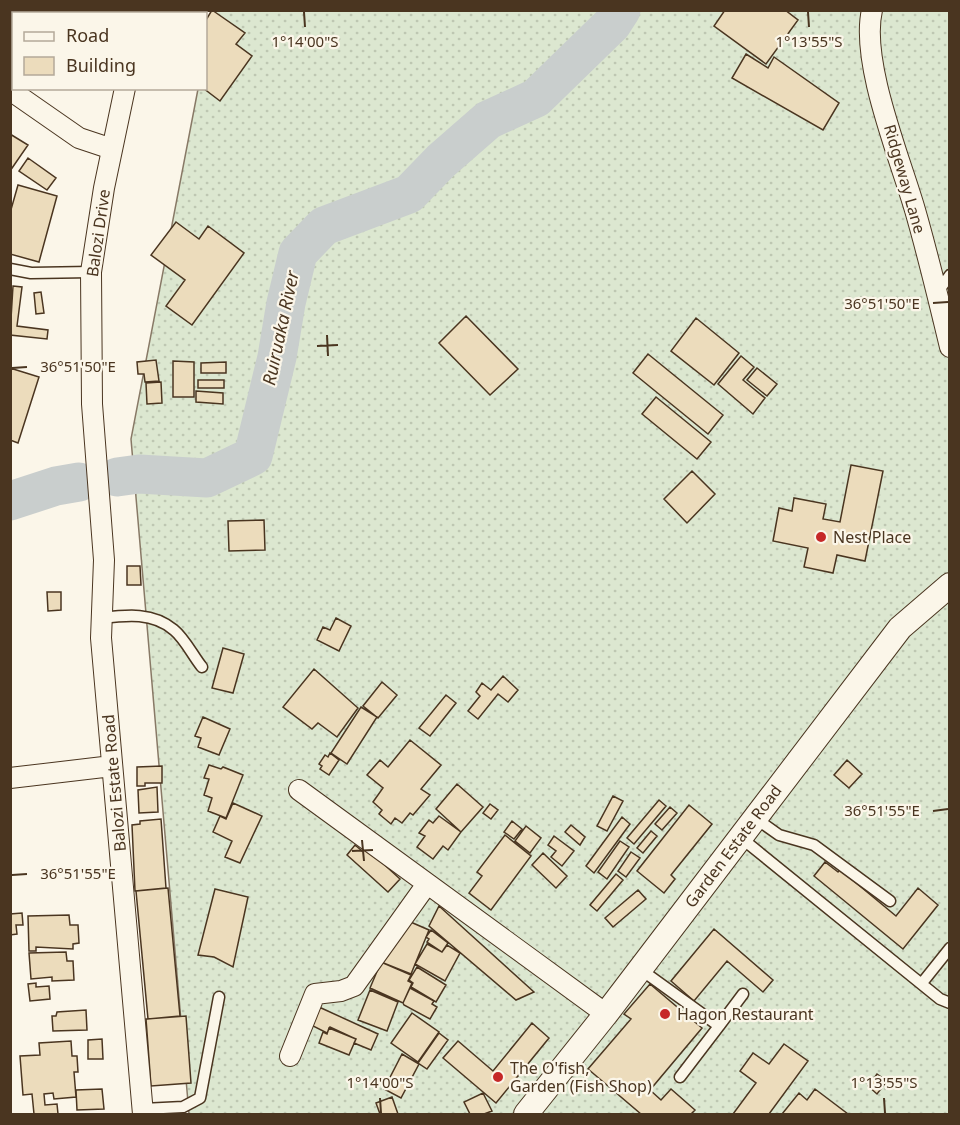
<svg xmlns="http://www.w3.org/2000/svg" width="960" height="1125" font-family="'Noto Sans',sans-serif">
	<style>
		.grass { fill: url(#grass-dots); stroke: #887966; stroke-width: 1.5 }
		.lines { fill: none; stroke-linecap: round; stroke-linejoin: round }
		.river { stroke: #c9cecd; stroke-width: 39 }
		.building { fill: #ecdcbc; stroke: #4a3520; stroke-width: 1.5 }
		.service-casing { stroke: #4a3520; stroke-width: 13 }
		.minor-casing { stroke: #4a3520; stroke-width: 22 }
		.tertiary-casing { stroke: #4a3520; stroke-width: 26 }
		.service { stroke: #fbf6e9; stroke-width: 10 }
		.minor { stroke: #fbf6e9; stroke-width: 20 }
		.tertiary { stroke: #fbf6e9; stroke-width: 24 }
		.ticks { fill: none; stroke: #4a3520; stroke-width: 2 }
		.poi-dot { fill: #c62828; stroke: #fbf6e9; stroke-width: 2 }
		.labels { text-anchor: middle; stroke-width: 4.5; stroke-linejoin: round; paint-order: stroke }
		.street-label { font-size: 16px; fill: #4a3520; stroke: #fbf6e9 }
		.poi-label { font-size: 16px; fill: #4a3520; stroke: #fbf6e9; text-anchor: start }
		.water-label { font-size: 18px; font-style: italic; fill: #4a3520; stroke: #fbf6e9 }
		.ticks-label { font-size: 15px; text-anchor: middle; fill: #4a3520; stroke: #fbf6e9; stroke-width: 4.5; stroke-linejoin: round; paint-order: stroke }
	</style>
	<defs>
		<pattern id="grass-dots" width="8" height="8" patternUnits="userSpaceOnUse" patternTransform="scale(1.5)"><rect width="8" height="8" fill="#dce7d0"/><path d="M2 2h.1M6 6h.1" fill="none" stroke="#bec7b2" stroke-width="1.8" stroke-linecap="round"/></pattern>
	</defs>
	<rect width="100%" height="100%" fill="#fbf6e9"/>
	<!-- grass -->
	<path class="grass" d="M213 11H949V1114H189L131 439 198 89 206 88V52Z"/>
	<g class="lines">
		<!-- river -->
		<path class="river" d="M117 477 139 474 207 478 253 456 277 357 286 303 298 253 324 226 409 194 441 161 488 120 536 98 612 24 621 10
			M10 501 56 486 79 482"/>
	</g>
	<!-- building -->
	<path class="building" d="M212 10 245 33 236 44 252 56 220 101 203 88H206V20Z
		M725 10H785L798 20 766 64 714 26Z
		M746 54 768 68 774 57 839 103 823 130 732 78Z
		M10 134 28 145 10 171Z
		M28 158 56 178 47 190 19 171Z
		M18 185 57 196 39 262 10 254V213Z
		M176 222 199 239 208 226 244 253 192 325 166 306 185 280 151 255Z
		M13 286 22 287 17 326 48 330 47 339 10 335Z
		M41 292 44 313 36 314 34 293Z
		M466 316 518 369 490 395 439 343Z
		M696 318 739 353 714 385 671 351Z
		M648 354 723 415 708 434 633 373Z
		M741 356 754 367 743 380 765 398 753 414 718 384Z
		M156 360 159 381 145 382 144 374H138L137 362Z
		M173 361 194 362V397H173Z
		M226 362V373H201V363Z
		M10 368 39 377 18 443 10 440Z
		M757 368 777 384 767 396 747 380Z
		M198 380H224V388H198Z
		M161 382 162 403 147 404 146 383Z
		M196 391 223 393V404L196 402Z
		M656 397 711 442 697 459 642 414Z
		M851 465 883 471 865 561 837 555 833 573 804 567 808 548 773 541 779 508 792 511 794 498 826 504 823 519 840 522Z
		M692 471 715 494 687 523 664 499Z
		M264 520 265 550 229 551 228 521Z
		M127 566H140L141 585H127Z
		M47 592H61V610L48 611Z
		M336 618 351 626 339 651 317 640 323 627 330 630Z
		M223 648 244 654 233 693 212 688Z
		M314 669 358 708 337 737 318 723 312 729 283 707Z
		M503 676 518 690 508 702 498 694 478 719 468 711 480 696 476 692 482 683 491 690Z
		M382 682 397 695 378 718 363 706Z
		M446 695 456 703 430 736 419 728Z
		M361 707 377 717 347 764 331 753Z
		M203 717 230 729 219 755 198 747 201 738 195 736Z
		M410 740 441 765 421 789 430 795 413 815 410 813 402 823 395 818 391 824 379 814 382 810 373 802 383 788 367 775 380 760 388 767Z
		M330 753 339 760 329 775 320 769 322 766 319 764 325 755 328 757Z
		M847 760 862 774 849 788 834 775Z
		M209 765 221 769 223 767 243 775 226 818 208 811 212 798 204 795 209 779 204 778Z
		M162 766V783H145V786H137V767Z
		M457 784 483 807 461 832 436 809Z
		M157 787 158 812 139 813 138 790Z
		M613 796 623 801 607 831 597 826Z
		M659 800 666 806 634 844 627 838Z
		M233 803 262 816 240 863 225 857 232 841 213 832 220 816 226 819Z
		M490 804 498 810 491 819 483 813Z
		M689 805 712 824 671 875 675 879 664 893 637 871Z
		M670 807 677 813 662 830 655 824Z
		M439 816 461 832 448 850 443 846 433 859 417 847 425 836 419 833 429 820 433 823Z
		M622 817 630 824 594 873 586 866Z
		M161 819 166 888 135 891 132 825 140 824V821Z
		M512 821 522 829 514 839 504 832Z
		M571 825 585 837 580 845 565 832Z
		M526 826 541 838 530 853 515 841Z
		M651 831 657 836 643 853 637 848Z
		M505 835 531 856 491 910 469 893 482 876 477 872Z
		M554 836 574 851 562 866 551 857 556 851 548 845Z
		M620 841 629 847 607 879 598 872Z
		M355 845 362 851 365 847 400 879 388 892 347 855Z
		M631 852 640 858 626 877 618 871Z
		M543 853 567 876 556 888 532 865Z
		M825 862 838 872 841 867 849 877 896 916 918 888 938 905 903 949 814 876Z
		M616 874 623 880 597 911 590 905Z
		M168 888 180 1016 148 1019 136 891Z
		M215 889 248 897 233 967 214 957 198 955Z
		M638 890 646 899 613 927 605 918Z
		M439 906 534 992 516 1000 429 926Z
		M22 913 23 925H16L17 934 10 935V914Z
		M69 915 70 925H78L79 943 73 944V949L36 947V951H29L28 916Z
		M399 917 429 930 411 974 381 962Z
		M714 929 773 980 763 992 727 961 694 1001 671 981Z
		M431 930 448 943 442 952 427 942 429 939 426 937Z
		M427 944 442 952 447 945 460 953 445 981 415 964Z
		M66 952 67 961H73L74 980 52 981V977L31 979 29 953Z
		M381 962 411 975 408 981 412 983 403 1003 370 988Z
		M417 967 446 985 436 1002 411 987 413 983 409 980Z
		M36 983V987L49 986 50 999 30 1001 28 984Z
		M650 984 702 1028 650 1090 661 1100 671 1089 695 1110 691 1114H641L588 1069 631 1019 624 1014Z
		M410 988 434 1001 432 1004 437 1007 430 1019 404 1005 403 1003Z
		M370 990 398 1002 387 1031 358 1020Z
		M319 1007 378 1034 371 1050 354 1043 356 1039 330 1027 327 1033 311 1025Z
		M86 1010 87 1030 53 1031 52 1016H56L57 1012Z
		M412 1013 439 1032 418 1062 391 1043Z
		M186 1016 191 1083 151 1086 146 1019Z
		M532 1023 549 1038 496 1103 443 1058 458 1041 493 1071Z
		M329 1028 356 1039 349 1055 319 1043 323 1032 327 1034Z
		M439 1033 448 1040 427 1069 418 1063Z
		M102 1039 103 1059H88V1040Z
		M71 1041 72 1056H77L78 1072H74L76 1097 54 1099 53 1093 44 1094 45 1105 57 1104 58 1114H34L32 1094 23 1095 20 1056 40 1055 39 1043Z
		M784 1044 808 1061 769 1114H733L756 1083 740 1071 753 1053 769 1064Z
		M402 1054 419 1064 401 1098 384 1089Z
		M877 1074 887 1081 877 1094 868 1086Z
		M102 1089 104 1109 77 1110 76 1090Z
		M815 1089 848 1114H782L799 1093 807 1100Z
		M483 1093 492 1111 484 1114H470L464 1102Z
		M392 1097 398 1114H380L376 1103Z"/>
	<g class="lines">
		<!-- service casing -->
		<g class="service-casing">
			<path id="service" d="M10 269 31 273 91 272
				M937 293 950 275
				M102 618C127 615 153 612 174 630 185 639 193 656 202 667
				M755 818 779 835 814 845 890 901
				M740 837 940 999 950 1003
				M640 969 719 1026 743 994
				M922 983 950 948
				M680 1077 719 1026
				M143 1109 183 1107 200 1098 219 997"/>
		</g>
		<!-- minor casing -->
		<g class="minor-casing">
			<path id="minor" d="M872 10C860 62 900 158 915 210 928 255 939 301 950 347
				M145 14 146 10
				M125 88 104 188 91 272 92 404 104 560 101 638 143 1114
				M10 90 79 138 112 149
				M10 778 112 766
				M299 790 606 1014
				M290 1056 315 994 341 991 354 986 427 884"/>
		</g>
		<!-- tertiary casing -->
		<g class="tertiary-casing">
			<path id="tertiary" d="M526 1114 606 1014 900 628 950 585"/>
		</g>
		<!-- service -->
		<use href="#service" class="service"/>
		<!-- minor -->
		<use href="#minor" class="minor"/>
		<!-- tertiary -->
		<use href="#tertiary" class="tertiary"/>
	</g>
	<!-- ticks -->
	<path class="ticks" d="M304 12 305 27M808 12 809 27M933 303 948 302M327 335 328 356M317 346 338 345M12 368 27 367M933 811 948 809M362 840 364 861M352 851 373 850M12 875 27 874M380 1098 381 1113M884 1098 885 1113"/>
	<!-- markers -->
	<g class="poi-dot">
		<circle cx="821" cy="537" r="6"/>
		<circle cx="665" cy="1014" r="6"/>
		<circle cx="498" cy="1077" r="6"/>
	</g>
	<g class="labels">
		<!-- street labels -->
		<g class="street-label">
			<text transform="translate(905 179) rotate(74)" y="6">Ridgeway Lane</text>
			<text transform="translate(98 233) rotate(-82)" y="6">Balozi Drive</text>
			<text transform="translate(114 783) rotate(-95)" y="6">Balozi Estate Road</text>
			<text transform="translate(733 846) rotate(-53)" y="6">Garden Estate Road</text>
		</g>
		<!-- poi labels -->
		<g class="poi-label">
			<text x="833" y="543">Nest Place</text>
			<text x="677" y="1020">Hagon Restaurant</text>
			<text x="510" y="1074">The O'fish,<tspan x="510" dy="18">Garden (Fish Shop)</tspan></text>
		</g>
		<!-- water labels -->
		<g class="water-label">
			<text transform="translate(281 328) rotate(-78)" y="6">Ruiruaka River</text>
		</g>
	</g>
	<g class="ticks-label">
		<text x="305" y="47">1°14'00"S</text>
		<text x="809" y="47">1°13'55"S</text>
		<text x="882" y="309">36°51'50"E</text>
		<text x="78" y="372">36°51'50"E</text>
		<text x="882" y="816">36°51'55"E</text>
		<text x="78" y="879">36°51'55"E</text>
		<text x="380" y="1088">1°14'00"S</text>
		<text x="884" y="1088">1°13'55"S</text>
	</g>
	<!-- border -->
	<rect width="960" height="1125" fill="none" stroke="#4a3520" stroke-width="24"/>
	<!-- legend -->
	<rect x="12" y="12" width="195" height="78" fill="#fbf6e9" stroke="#b4a999" stroke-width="1.5"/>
	<rect x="24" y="32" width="30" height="9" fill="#fbf6e9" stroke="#b4a999" stroke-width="1.5"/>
	<text x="66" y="42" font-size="18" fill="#4a3520">Road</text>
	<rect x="24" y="57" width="30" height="18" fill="#ecdcbc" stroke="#b4a999" stroke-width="1.5"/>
	<text x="66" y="72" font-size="18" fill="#4a3520">Building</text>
</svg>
